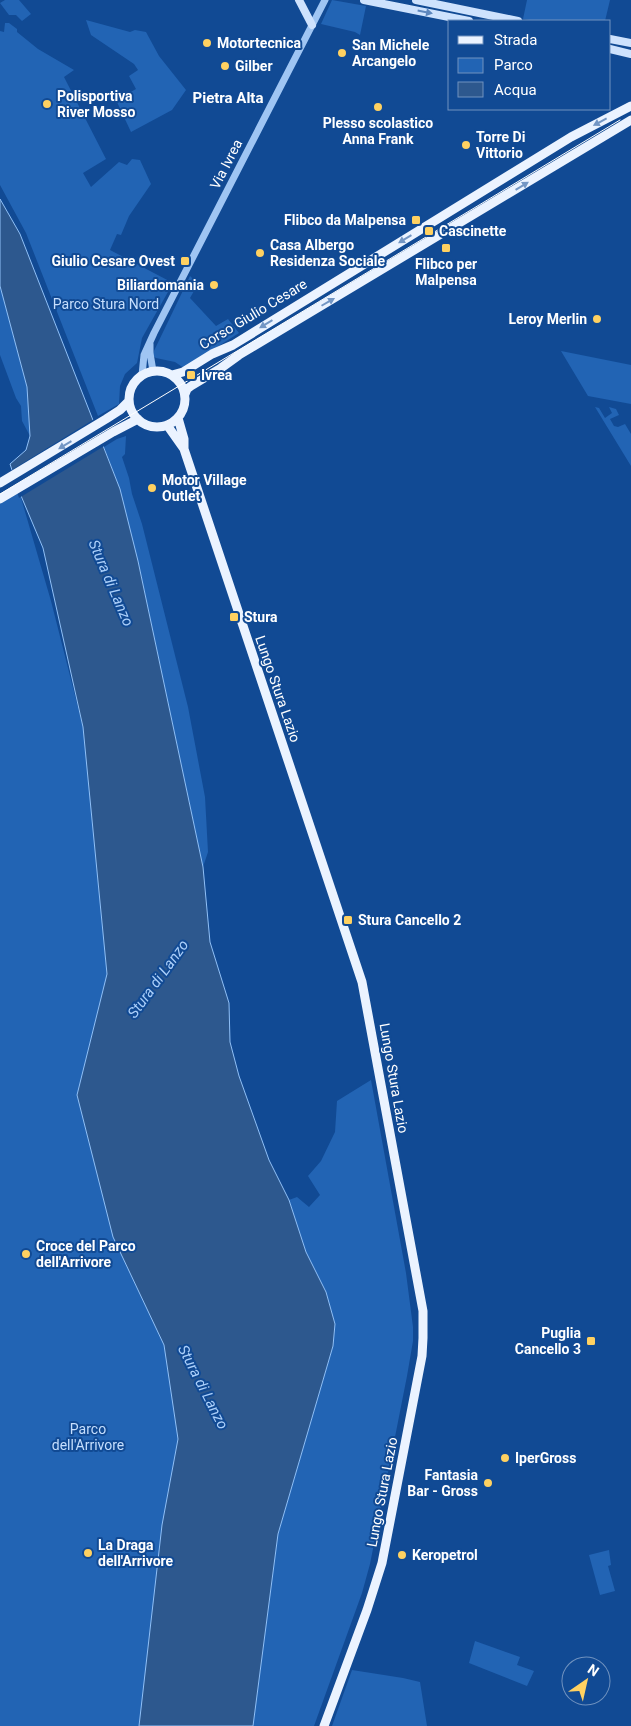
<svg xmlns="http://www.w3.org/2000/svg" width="631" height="1726" font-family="Roboto,sans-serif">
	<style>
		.green { fill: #2264b4 }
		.water { fill: #2d588e; stroke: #90c0f7 }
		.pier { fill: #114a94 }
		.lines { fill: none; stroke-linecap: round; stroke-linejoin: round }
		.tertiary { stroke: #9fc5f3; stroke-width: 7 }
		.secondary { stroke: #cee2fd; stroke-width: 8 }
		.primary { stroke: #ebf3ff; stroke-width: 9 }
		.tram { stroke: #fff; stroke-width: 1 }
		.oneway { fill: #5d87be }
		.oneway2 { fill: #7396c4 }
		.poi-dot { fill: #ffd161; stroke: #114a94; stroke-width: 2 }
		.labels { text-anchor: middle; stroke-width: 4; stroke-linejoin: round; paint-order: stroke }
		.poi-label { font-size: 14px; font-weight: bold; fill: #fff; stroke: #114a94; text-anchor: start }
		.street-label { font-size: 14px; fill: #fff; stroke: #114a94 }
		.park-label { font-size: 14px; fill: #c6dffe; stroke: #114a94 }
		.neighbourhood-label { font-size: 15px; font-weight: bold; fill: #fff; stroke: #114a94 }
		.water-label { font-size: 15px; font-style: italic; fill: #abcffa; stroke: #114a94 }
	</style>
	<rect width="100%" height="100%" fill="#114a94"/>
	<!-- green -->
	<path class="green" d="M5 0H19L31 14 22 21 16 15H9L0 3Z
		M332 0 366 6 360 35 355 32 321 24Z
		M527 0H610L605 21H535L523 19Z
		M86 20 130 32 135 30 146 32 159 56 186 90 172 110 131 132 116 100 136 89 129 76 138 70 134 64 91 35Z
		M5 23H9L17 29V32L38 49 74 70 64 77 106 159 83 173 91 187 119 162 127 165 132 159 140 160 151 184 129 216 121 235 117 234 110 250 173 283 142 338 137 363 125 374 120 386 119 404 98 416 26 233 0 185V31L4 32Z
		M190 276 198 284 190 298 216 326 228 319 239 333 184 368 175 362 156 358 152 355Z
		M0 286 27 387 30 436 22 421 21 406 16 398 0 355Z
		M561 351 631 365V404L588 396Z
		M595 407 599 408 605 418 612 413 609 407 616 409 619 415 610 419 614 426 618 427 625 424 631 434V466Z
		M126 436 125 454 122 457 129 478 132 494 142 524 188 707 205 797 208 852 203 867 138 561 120 489 104 447 117 439Z
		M19 491 51 601 84 731 107 974 164 1345 215 1465 159 1726H0V503Z
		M371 1080 406 1273 413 1327V1341L407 1376 370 1564 362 1593 314 1726H253L278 1534 333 1346 335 1324 326 1292 306 1252 289 1200 297 1197 309 1207 320 1195 308 1176 321 1161 335 1132 337 1101Z
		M609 1550 611 1565 608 1566 615 1591 600 1595 589 1555Z
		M475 1641 520 1657 517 1665 534 1671 527 1686 469 1663Z
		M352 1670 403 1678 420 1682 427 1726H332Z"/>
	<!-- water -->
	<path class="water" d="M0 199 20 234 120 489 138 561 203 867 210 942 229 1003 230 1042 239 1076 269 1160 289 1200 306 1252 326 1292 335 1324 333 1346 278 1534 253 1726H139L162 1525 178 1439 164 1345 113 1237 77 1095 107 974 83 727 43 548 19 491 10 464 26 450 30 436 27 387 0 286Z"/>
	<!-- pier -->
	<path class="pier" d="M96 418 106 445 19 498 10 471Z"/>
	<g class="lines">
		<!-- tertiary -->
		<path class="tertiary" d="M150 344V353L153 371
			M142 375 144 355 154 333 325 0"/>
		<!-- secondary -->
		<path class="secondary" d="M299 0 312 25
			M364 0 469 21
			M416 0 518 21
			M610 39 631 43
			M610 49 631 54"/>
		<!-- primary -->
		<path class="primary" d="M129 399a28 28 0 1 1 56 0a28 28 0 1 1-56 0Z
			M172 375 183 372 212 354 233 345 571 137 631 106
			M185 394 187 389 191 386 221 368 239 355 631 120
			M178 418 184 439V448
			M167 425 184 449 362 982 423 1311V1338L422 1356 382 1563 367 1610 324 1726
			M0 483 106 419 120 410 129 401
			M0 499 113 432 138 419"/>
		<!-- tram -->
		<path class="tram" d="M0 494 620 120"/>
	</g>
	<!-- one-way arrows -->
	<defs><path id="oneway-solid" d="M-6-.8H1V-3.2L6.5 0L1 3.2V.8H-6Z" transform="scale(1.25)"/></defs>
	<use class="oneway" href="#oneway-solid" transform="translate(425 12) rotate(11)"/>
	<g class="oneway2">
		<use href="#oneway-solid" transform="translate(600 122) rotate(152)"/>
		<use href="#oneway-solid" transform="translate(522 186) rotate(-31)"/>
		<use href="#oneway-solid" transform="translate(405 239) rotate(149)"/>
		<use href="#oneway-solid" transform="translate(328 302) rotate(-30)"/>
		<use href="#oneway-solid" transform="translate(266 324) rotate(149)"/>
		<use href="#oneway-solid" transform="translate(65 445) rotate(149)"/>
	</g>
	<!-- markers -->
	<g class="poi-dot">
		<circle cx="207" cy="43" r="5"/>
		<circle cx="342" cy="53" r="5"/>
		<circle cx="225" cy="66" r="5"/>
		<circle cx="47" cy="104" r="5"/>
		<circle cx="378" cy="107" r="5"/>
		<circle cx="466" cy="145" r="5"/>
		<rect x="411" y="215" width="10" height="10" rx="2.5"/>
		<rect x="424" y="226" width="10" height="10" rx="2.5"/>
		<rect x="441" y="243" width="10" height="10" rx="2.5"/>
		<circle cx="260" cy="253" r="5"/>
		<rect x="180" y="256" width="10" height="10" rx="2.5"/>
		<circle cx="214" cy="285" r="5"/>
		<circle cx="597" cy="319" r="5"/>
		<rect x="186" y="370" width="10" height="10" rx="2.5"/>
		<circle cx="152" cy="488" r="5"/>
		<rect x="229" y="612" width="10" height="10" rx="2.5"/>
		<rect x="343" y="915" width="10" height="10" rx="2.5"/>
		<circle cx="26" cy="1254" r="5"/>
		<rect x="586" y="1336" width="10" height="10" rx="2.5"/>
		<circle cx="505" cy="1458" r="5"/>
		<circle cx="488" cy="1483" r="5"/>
		<circle cx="88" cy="1553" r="5"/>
		<circle cx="402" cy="1555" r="5"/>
	</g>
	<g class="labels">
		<!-- poi labels -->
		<g class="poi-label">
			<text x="217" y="48">Motortecnica</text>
			<text x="352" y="50">San Michele<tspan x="352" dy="16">Arcangelo</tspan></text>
			<text x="235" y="71">Gilber</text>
			<text x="57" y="101">Polisportiva<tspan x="57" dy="16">River Mosso</tspan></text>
			<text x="378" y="128" text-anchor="middle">Plesso scolastico<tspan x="378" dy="16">Anna Frank</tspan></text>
			<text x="476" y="142">Torre Di<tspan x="476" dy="16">Vittorio</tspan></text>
			<text x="406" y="225" text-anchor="end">Flibco da Malpensa</text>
			<text x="439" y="236">Cascinette</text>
			<text x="270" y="250">Casa Albergo<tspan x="270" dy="16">Residenza Sociale</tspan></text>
			<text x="175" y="266" text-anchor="end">Giulio Cesare Ovest</text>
			<text x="446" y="269" text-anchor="middle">Flibco per<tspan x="446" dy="16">Malpensa</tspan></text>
			<text x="204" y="290" text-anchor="end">Biliardomania</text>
			<text x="587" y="324" text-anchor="end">Leroy Merlin</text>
			<text x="201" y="380">Ivrea</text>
			<text x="162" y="485">Motor Village<tspan x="162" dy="16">Outlet</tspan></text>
			<text x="244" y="622">Stura</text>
			<text x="358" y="925">Stura Cancello 2</text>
			<text x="36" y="1251">Croce del Parco<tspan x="36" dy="16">dell'Arrivore</tspan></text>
			<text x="581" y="1338" text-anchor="end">Puglia<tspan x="581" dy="16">Cancello 3</tspan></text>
			<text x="515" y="1463">IperGross</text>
			<text x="478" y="1480" text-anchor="end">Fantasia<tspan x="478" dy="16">Bar - Gross</tspan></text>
			<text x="98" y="1550">La Draga<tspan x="98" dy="16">dell'Arrivore</tspan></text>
			<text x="412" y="1560">Keropetrol</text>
		</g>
		<!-- street labels -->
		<g class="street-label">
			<text transform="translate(226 164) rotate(-63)" y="5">Via Ivrea</text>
			<text transform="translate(253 314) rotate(-31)" y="5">Corso Giulio Cesare</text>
			<text transform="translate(278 689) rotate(71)" y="5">Lungo Stura Lazio</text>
			<text transform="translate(394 1078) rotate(80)" y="5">Lungo Stura Lazio</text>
			<text transform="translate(382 1492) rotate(-79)" y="5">Lungo Stura Lazio</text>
		</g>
		<!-- park labels -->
		<g class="park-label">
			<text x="106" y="309">Parco Stura Nord</text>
			<text x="88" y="1434">Parco<tspan x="88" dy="16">dell'Arrivore</tspan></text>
		</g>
		<!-- neighbourhood labels -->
		<g class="neighbourhood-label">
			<text x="228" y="103">Pietra Alta</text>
		</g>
		<!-- water labels -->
		<g class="water-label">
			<text transform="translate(111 583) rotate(67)" y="5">Stura di Lanzo</text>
			<text transform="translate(158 979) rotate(-54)" y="5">Stura di Lanzo</text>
			<text transform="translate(203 1387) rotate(63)" y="5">Stura di Lanzo</text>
		</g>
	</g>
	<!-- legend -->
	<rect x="448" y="20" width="162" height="90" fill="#114a94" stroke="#7092bf"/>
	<rect x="458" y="36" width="25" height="8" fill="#ebf3ff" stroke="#7092bf"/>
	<text x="494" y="45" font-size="15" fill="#ffffff">Strada</text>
	<rect x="458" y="58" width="25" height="15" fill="#2264b4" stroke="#7092bf"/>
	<text x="494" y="70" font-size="15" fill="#ffffff">Parco</text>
	<rect x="458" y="82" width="25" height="15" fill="#2d588e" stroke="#7092bf"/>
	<text x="494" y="95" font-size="15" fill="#ffffff">Acqua</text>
	<!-- north arrow -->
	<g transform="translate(586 1681) rotate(34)"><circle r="24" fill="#114a94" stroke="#7092bf"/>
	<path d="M0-4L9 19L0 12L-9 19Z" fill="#ffd161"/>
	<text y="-8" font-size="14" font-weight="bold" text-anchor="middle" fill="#ffffff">N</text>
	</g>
</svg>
